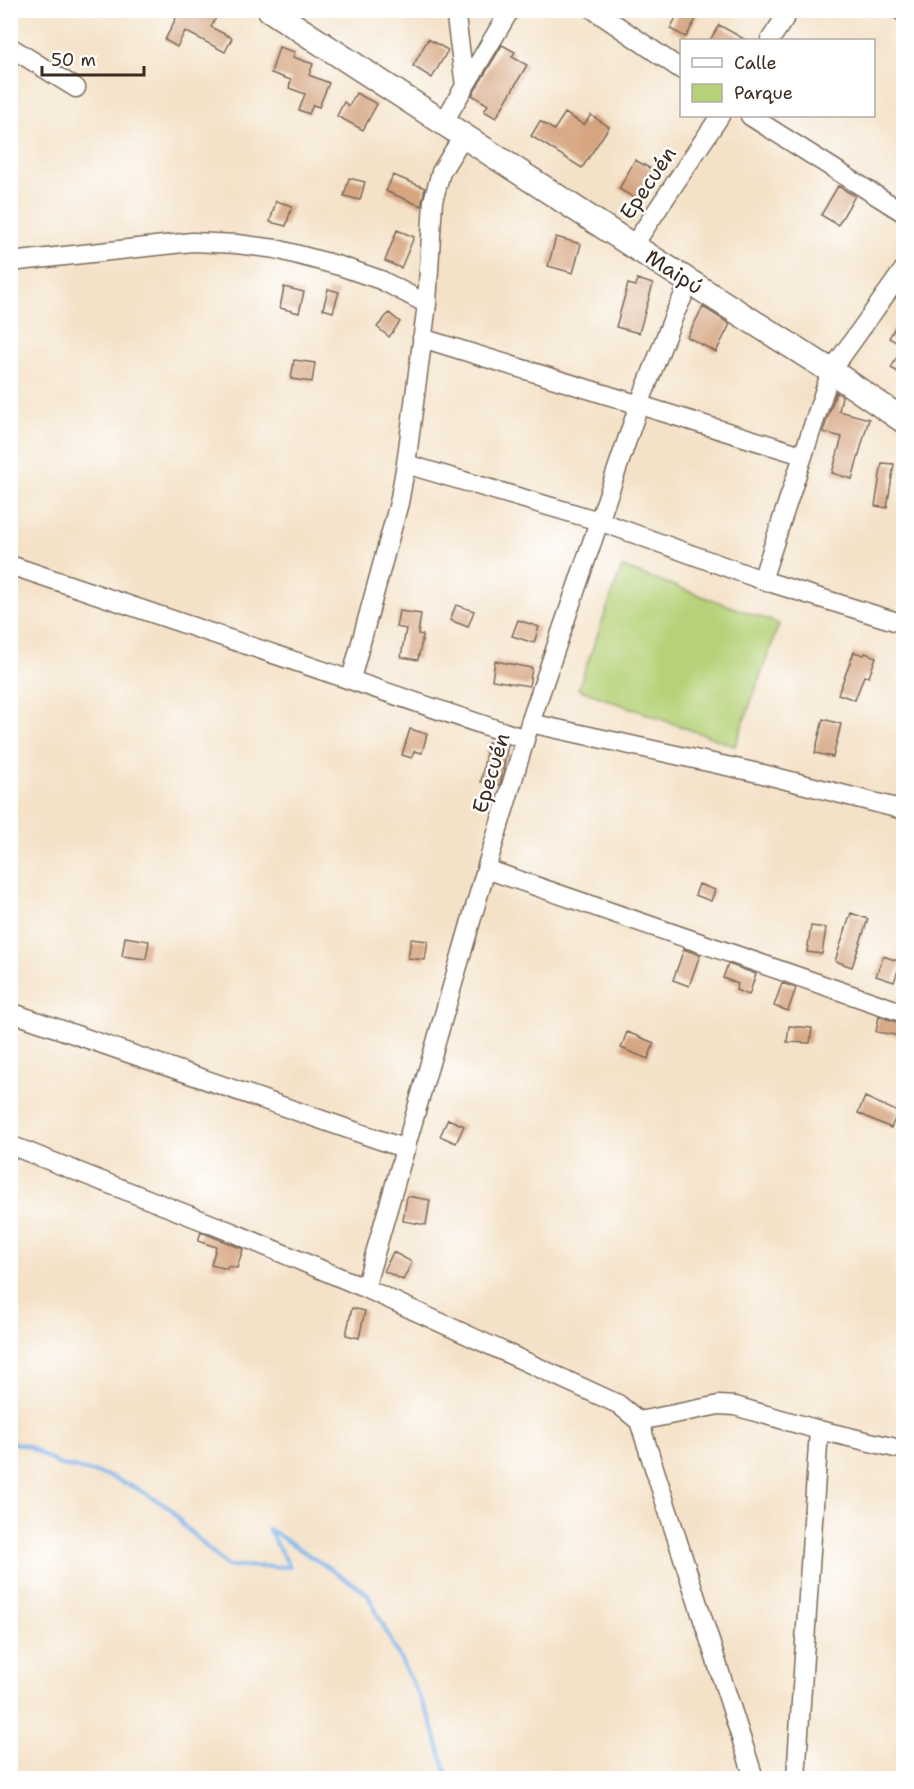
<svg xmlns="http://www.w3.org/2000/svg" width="914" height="1789" font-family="'Shantell Sans',sans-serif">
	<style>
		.green { fill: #b5d278; stroke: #787e4b; stroke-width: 1.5 }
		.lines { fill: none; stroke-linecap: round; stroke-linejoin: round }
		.stream { stroke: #7ab2ea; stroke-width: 4 }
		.building { fill: #d6a580 }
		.minor-casing { stroke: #7c6a5a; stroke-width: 21 }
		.major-casing { stroke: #7c6a5a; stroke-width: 27 }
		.minor { stroke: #fff; stroke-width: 18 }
		.major { stroke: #fff; stroke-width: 24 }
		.labels { text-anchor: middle; stroke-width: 5; stroke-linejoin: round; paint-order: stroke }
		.street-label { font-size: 21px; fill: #3b2a1e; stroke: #fff }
	</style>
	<rect width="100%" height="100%" fill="#fff"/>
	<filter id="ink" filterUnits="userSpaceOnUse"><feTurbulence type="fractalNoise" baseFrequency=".0167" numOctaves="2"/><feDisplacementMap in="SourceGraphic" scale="12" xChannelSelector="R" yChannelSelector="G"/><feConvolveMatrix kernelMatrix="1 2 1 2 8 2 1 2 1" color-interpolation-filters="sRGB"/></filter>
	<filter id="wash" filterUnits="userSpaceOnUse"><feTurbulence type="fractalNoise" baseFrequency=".008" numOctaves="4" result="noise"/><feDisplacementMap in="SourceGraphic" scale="24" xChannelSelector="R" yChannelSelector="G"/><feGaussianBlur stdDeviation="1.35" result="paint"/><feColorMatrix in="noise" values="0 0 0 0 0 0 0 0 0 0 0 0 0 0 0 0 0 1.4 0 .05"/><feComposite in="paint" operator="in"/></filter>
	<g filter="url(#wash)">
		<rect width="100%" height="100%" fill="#f4e2c8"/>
		<!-- green -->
		<path class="green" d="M622 567 779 624 735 746 578 689Z"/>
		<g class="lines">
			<!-- stream -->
			<path class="stream" d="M10 1442 28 1446 58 1464 109 1476 138 1489 171 1509 183 1525 227 1566 290 1567 268 1529
				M269 1529 367 1593 430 1718 448 1778"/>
		</g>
		<g id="blocks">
			<!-- building -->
			<path class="building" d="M180 10H220L211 27 232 38 225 52 185 31 177 47 165 40Z
				M680 10H689L698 15 686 37 670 29Z
				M719 25 746 40H710Z
				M428 39 448 50 432 78 413 66Z
				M502 45 515 52 512 57 527 65 496 118 484 111 488 105 472 95Z
				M279 47 295 52 293 57 313 64 309 75 329 83 319 107 313 105 309 114 299 110 305 94 289 88 291 80 271 73Z
				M356 93 377 104 363 130 337 116 344 102 349 106Z
				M565 113 584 125 591 115 609 127 582 168 531 136 540 121 554 130Z
				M635 160 655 171 638 200 619 189Z
				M393 175 425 188 421 206 386 191Z
				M349 178 365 182 360 200 344 196Z
				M838 186 855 196 838 225 821 215Z
				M276 201 292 206 286 226 270 222Z
				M397 230 414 237 401 268 385 261Z
				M556 237 581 244 573 273 548 266Z
				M637 279 653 284 639 333 616 327 628 284 636 286Z
				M284 287 304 292 299 313 280 308Z
				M328 289 339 292 333 312 323 309Z
				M703 307 730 324 716 352 687 337Z
				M389 313 400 322 389 337 377 327Z
				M903 313V375L891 368 903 346 889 338Z
				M294 360 315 363 312 382 291 379Z
				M836 392 842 396 839 411 869 419 852 479 832 473 842 437 823 432Z
				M882 463 894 464 887 508 875 506Z
				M456 605 474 611 468 627 450 620Z
				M399 611 421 614 418 634 423 635 418 660 401 657 406 629 396 627Z
				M518 620 539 627 534 643 512 636Z
				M854 652 864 655 865 653 876 657 869 677 864 676 855 700 838 694Z
				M495 661 532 668 529 686 492 680Z
				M823 719 841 724 833 757 815 753Z
				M410 729 427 734 422 753 414 751 412 758 402 755Z
				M488 742 508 745 500 785 481 782Z
				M699 884 715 890 711 901 695 895Z
				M851 913 868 919 852 967 835 961Z
				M811 926 826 928 822 954 807 952Z
				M125 937 149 941 146 959 122 956Z
				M411 939 428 941 425 960 408 958Z
				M684 949 700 955 689 986 673 980Z
				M883 956 901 962 894 982 876 976Z
				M728 964 756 974 749 995 736 990 738 984 723 978Z
				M782 983 796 988 788 1011 774 1006Z
				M879 1016 903 1024 901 1036 876 1032Z
				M789 1026 812 1028 810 1043 787 1042Z
				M627 1032 654 1043 648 1059 621 1048Z
				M865 1097 898 1112 891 1128 858 1113Z
				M448 1119 464 1126 456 1143 440 1136Z
				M407 1196 430 1200 426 1225 403 1221Z
				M201 1232 243 1249 237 1268 228 1266 227 1269 211 1265 216 1247 198 1241Z
				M393 1252 412 1262 403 1280 384 1271Z
				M352 1308 365 1311 359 1338 346 1335Z"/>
		</g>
	</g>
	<g filter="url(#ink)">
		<use href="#blocks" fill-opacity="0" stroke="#7c6a5a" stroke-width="1.5"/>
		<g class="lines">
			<!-- minor casing -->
			<g class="minor-casing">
				<path id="minor" d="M455 10 465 86
					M594 10 682 70
					M900 10 904 13
					M770 40 790 10
					M10 47 76 88
					M750 116 904 213
					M443 123 510 10
					M633 246 720 116
					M10 262 192 242 237 244 276 249 340 266 381 280 427 304
					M422 338 802 455
					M406 464 599 521 762 580 904 624
					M10 565 525 739
					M762 580 831 371 904 269
					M351 679 399 503 406 464 427 304 433 201 441 172 463 136
					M530 723 763 774 904 810
					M486 869 904 1013
					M10 1012 406 1149
					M10 1145 234 1233 365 1288 618 1404 639 1421 754 1778
					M365 1288 486 869 530 723 639 405 675 313 690 282
					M639 1421 719 1405 735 1406 819 1430 904 1450
					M796 1778 819 1430"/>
			</g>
			<!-- major casing -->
			<g class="major-casing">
				<path id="major" d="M270 10 633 246 831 371 904 421"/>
			</g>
			<!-- minor -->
			<use href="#minor" class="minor"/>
			<!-- major -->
			<use href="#major" class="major"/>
		</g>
	</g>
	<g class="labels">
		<!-- street labels -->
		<g class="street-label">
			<text transform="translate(648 183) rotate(-56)" y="7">Epecuén</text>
			<text transform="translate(674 272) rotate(33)" y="7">Maipú</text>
			<text transform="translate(491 773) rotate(-73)" y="7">Epecuén</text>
		</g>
	</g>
	<!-- margin -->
	<rect width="914" height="1789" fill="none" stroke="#fff" stroke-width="36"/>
	<!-- legend -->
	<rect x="680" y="39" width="195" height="78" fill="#ffffff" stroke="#b1aaa5" stroke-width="1.5"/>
	<rect x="692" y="58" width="30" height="9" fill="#ffffff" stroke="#b1aaa5" stroke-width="1.5"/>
	<text x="734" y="69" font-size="18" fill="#3b2a1e">Calle</text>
	<rect x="692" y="84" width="30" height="18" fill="#b5d278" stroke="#b1aaa5" stroke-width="1.5"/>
	<text x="734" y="99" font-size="18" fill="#3b2a1e">Parque</text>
	<!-- scale -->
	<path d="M42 66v9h102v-9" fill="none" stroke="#3b2a1e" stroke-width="3"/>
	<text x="51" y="66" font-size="18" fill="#3b2a1e" stroke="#ffffff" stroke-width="4.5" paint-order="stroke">50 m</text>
</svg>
